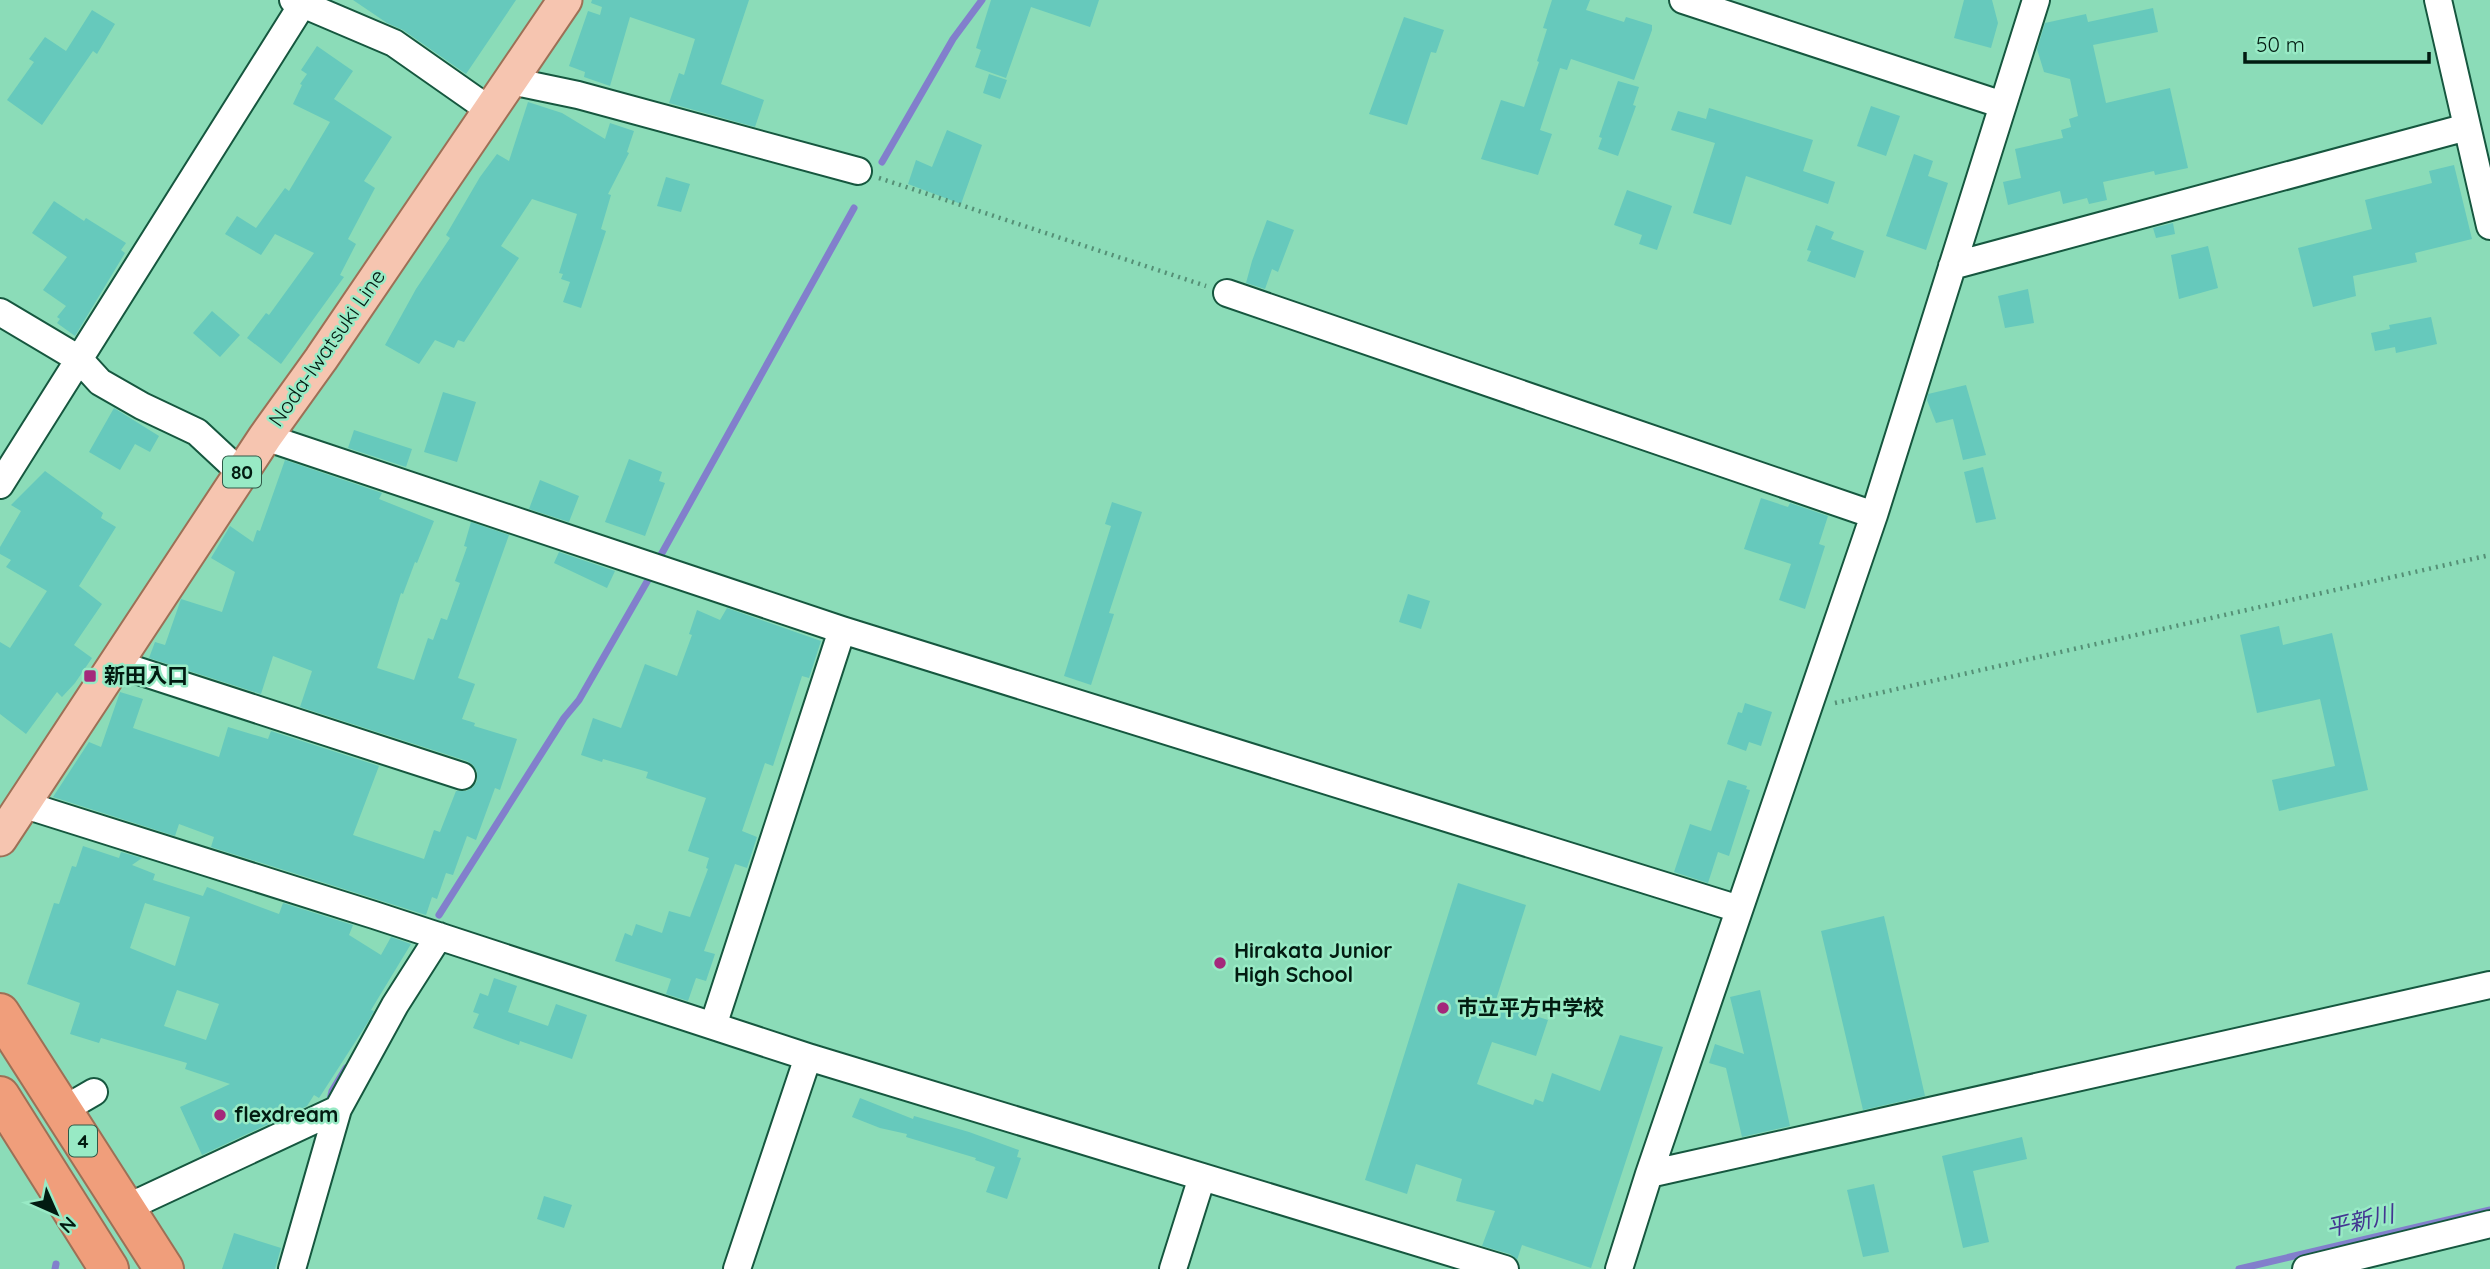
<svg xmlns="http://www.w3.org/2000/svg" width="2490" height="1269" font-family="Quicksand,'Noto Sans JP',sans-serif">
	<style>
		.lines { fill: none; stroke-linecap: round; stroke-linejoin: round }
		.stream { stroke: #827fcc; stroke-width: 7 }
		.building { fill: #66c9bc; fill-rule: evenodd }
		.minor-casing { stroke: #16573f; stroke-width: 30 }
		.major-casing { stroke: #9d7056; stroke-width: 37 }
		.highway-casing { stroke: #9d7056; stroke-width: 42 }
		.path { stroke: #559076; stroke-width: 4.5; stroke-dasharray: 2 5; stroke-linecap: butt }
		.minor { stroke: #fff; stroke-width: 26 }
		.major { stroke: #f6c5b0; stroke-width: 33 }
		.highway { stroke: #f09e7b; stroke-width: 38 }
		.poi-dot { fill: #a4287b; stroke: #98eac5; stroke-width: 2.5 }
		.labels { text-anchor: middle; stroke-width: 5; stroke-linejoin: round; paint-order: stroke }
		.shield { fill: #98eac5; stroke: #2f5947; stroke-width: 2 }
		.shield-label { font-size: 19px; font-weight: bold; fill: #021b11 }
		.street-label { font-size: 21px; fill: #021b11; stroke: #98eac5 }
		.poi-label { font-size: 21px; font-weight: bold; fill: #021b11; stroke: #98eac5; text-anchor: start }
		.water-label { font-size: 23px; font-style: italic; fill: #433691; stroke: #98eac5 }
	</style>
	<rect width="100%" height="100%" fill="#8bdcb8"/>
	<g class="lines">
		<!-- stream -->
		<path class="stream" d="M882 162 953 39 982 0
			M657 562 854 208
			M439 915 564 718 579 700 652 573
			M329 1104 332 1091 346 1068
			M55 1269 56 1264
			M2239 1269 2490 1210"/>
	</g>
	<!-- building -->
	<path class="building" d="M353 0H516L466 74 403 30 387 23Z
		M592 0H749L721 84 764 100 755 127 669 103 679 73 684 75 695 39 630 17 610 86 584 77 585 72 569 66 588 11 600 15 602 7 591 3Z
		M991 0H1099L1090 27 1031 7 1006 78 975 67 981 50 976 48Z
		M1552 0H1590L1586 10 1624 22 1626 17 1652 25V30L1634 80 1571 59 1567 70 1560 68 1540 130 1552 134 1538 175 1481 159 1501 100 1524 107 1539 62 1537 61 1547 29 1543 28Z
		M1964 0H1992L1998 23 1991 48 1954 38Z
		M2153 8 2158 32 2093 45 2106 103 2170 88 2188 168 2155 175 2154 171 2103 182 2107 200 2089 204 2087 198 2063 204 2060 191 2008 205 2003 182 2021 178 2015 149 2063 138 2061 130 2071 127 2069 119 2078 116 2070 79 2044 72 2037 49 2045 23 2086 14 2088 22Z
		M92 10 115 24 97 54 93 51 42 125 7 100 34 62 29 59 45 37 66 51Z
		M1404 17 1444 30 1436 53 1431 52 1407 125 1369 114Z
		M317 46 353 71 334 99 392 137 364 181 375 188 348 239 356 244 340 275 344 277 281 364 247 338 266 313 269 315 314 253 275 234 261 255 225 234 237 216 256 228 285 188 289 191 330 122 293 104 302 85 300 84 307 74 301 70Z
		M989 74 1007 80 1000 99 983 93Z
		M1618 81 1639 87 1633 105 1636 106 1618 156 1598 149 1602 138 1599 137Z
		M528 102 562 113 605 139 610 123 634 131 627 152 629 153 608 194 611 195 601 229 606 231 581 308 563 302 570 282 561 279 563 274 559 273 577 214 532 199 501 246 519 258 464 342 458 340 454 348 435 340 419 364 385 345 416 289 450 238 446 235 480 177 497 154 509 161Z
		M1871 106 1900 116 1886 156 1857 146Z
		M1709 108 1813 140 1803 171 1835 182 1828 204 1746 176 1731 225 1693 213 1715 143 1671 130 1678 111 1706 119Z
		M947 130 982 145 961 204 908 184 916 160 932 167Z
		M1914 154 1933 161 1928 176 1948 183 1926 250 1886 236Z
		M2454 165 2472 239 2415 253 2417 262 2353 276 2356 296 2313 307 2298 248 2372 229 2365 200 2432 183 2429 171Z
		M666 177 690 184 681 212 657 206Z
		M1627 190 1672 206 1657 250 1639 244 1642 235 1614 225Z
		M54 201 84 221 86 218 126 243 121 250 125 253 75 336 57 323 60 319 57 317 66 306 43 290 67 257 32 233Z
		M1267 220 1294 230 1278 272 1272 269 1265 289 1246 283 1252 261Z
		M2173 223 2175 234 2156 238 2153 228Z
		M1816 225 1834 232 1831 239 1864 251 1855 278 1807 261 1811 251 1807 250Z
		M2208 246 2218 288 2179 299 2171 255Z
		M2028 289 2034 323 2005 328 1998 296Z
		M212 311 240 335 220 357 193 333Z
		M2431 317 2437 344 2396 353 2395 347 2375 351 2371 333 2390 329 2389 325Z
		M1966 385 1986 455 1963 460 1953 419 1936 423 1927 400 1928 394Z
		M443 392 476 402 457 462 424 452Z
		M114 408 159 436 150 452 135 444 120 470 89 452Z
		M354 430 412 449 406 467 348 448Z
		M629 459 662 472 659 481 665 483 645 536 605 522Z
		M285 460 382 493 379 499 434 521 417 563 415 562 403 594 401 593 377 668 414 680 428 638 433 640 441 618 447 620 460 583 455 581 467 547 464 546 471 522 509 535 458 678 475 684 462 719 475 723 474 726 517 739 500 790 495 788 476 840 467 836 453 875 446 873 437 899 432 897 426 915 211 847 214 837 179 824 175 836 53 797 89 742 101 747 120 692 143 699 133 728 219 757 228 727 268 739 271 731 379 766 353 835 424 859 434 830 440 832 456 791H466L473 787 477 781V772L473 765 467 761 300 707 312 671 273 656 261 694 149 658 155 642 165 645 181 599 222 612 235 572 211 558 230 526 253 542 257 530 260 531Z
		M1983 467 1996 519 1976 523 1964 472Z
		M45 471 103 513 101 518 116 527 79 586 102 604 74 645 92 658 75 683 62 697 57 692 26 734 0 714V642L10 648 47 591 6 567 11 560 0 554V547L21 511 11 505Z
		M540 480 579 496 569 522 529 509Z
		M1761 498 1788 507 1790 503 1828 516 1819 544 1825 546 1805 609 1779 600 1791 564 1744 549Z
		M1112 502 1142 512 1109 613 1114 614 1091 685 1064 676 1111 526 1105 524Z
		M559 552 615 571 607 588 554 563Z
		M1408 594 1430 601 1421 629 1399 622Z
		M727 608 821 641 809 678 802 676 773 766 765 763 742 831 757 837 747 868 735 864 704 951 715 954 706 981 696 978 688 1001 666 994 671 979 615 961 625 933 632 936 636 924 662 933 669 911 690 917 708 869 706 868 709 858 688 851 706 798 646 778 648 772 603 759 602 762 581 755 593 718 621 728 645 664 677 676 692 635 689 634 697 610 720 620Z
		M2279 626 2283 645 2332 633 2368 790 2279 811 2272 780 2335 766 2320 699 2257 713 2240 635Z
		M1745 703 1772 712 1761 746 1749 742 1746 751 1727 744 1738 712 1742 713Z
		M1728 780 1747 786 1746 789 1750 790 1729 856 1718 852 1708 883 1674 872 1690 824 1711 831Z
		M83 846 119 858 121 852 142 858 132 865 155 874 153 880 203 896 207 887 279 914 283 903 353 925 349 935 381 955 391 937 411 944 371 1010 374 1011 368 1022 319 1098 314 1095 307 1106 202 1155 180 1107 230 1084 185 1069 187 1063 101 1038 99 1043 70 1034 80 1003 27 984 54 903 59 904 72 866 76 867ZM145 903 190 917 175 966 130 948ZM177 990 219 1004 206 1040 164 1026Z
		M1458 883 1526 905 1495 1003 1548 1020 1536 1056 1492 1042 1477 1084 1533 1105 1535 1099 1543 1102 1552 1073 1600 1091 1620 1035 1663 1047 1591 1268 1522 1245 1517 1260 1510 1254 1482 1246 1495 1211 1456 1201 1462 1179 1416 1164 1407 1194 1365 1180Z
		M1884 916 1925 1096 1863 1110 1821 931Z
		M494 978 517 986 508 1012 548 1026 556 1004 587 1015 572 1059 520 1041 519 1045 473 1028 479 1014 473 1012 480 993 488 996Z
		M1760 990 1790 1126 1742 1137 1726 1068 1709 1063 1715 1044 1744 1054 1730 997Z
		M860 1098 913 1119 914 1116 969 1132 1019 1150 1017 1157 1021 1158 1007 1199 986 1192 995 1167 975 1160 976 1158 906 1137 907 1134 880 1128 852 1117Z
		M2022 1137 2027 1159 1973 1171 1989 1242 1963 1248 1942 1156Z
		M1874 1184 1889 1252 1863 1257 1847 1190Z
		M544 1196 572 1205 564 1228 537 1219Z
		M234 1233 281 1248 275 1269H222Z"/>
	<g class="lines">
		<!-- minor casing -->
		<g class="minor-casing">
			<path id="minor" d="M293 0 394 43 491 111
				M1683 0 2003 105
				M2438 0 2490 226
				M511 81 578 95 858 171
				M1952 266 2467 127
				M1227 293 1874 515
				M0 312 79 359 100 382 142 406 197 432 241 473
				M265 437 842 630 1739 909
				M0 485 305 0
				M114 663 462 776
				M22 804 374 915 808 1057 1505 1269
				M713 1026 842 630
				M63 1110 94 1092
				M1649 1174 2490 985
				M126 1208 338 1109
				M292 1269 338 1109 395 1005 439 936
				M737 1269 808 1057
				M1173 1269 1202 1177
				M1619 1269 1649 1174 1874 515 2036 0
				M2306 1269 2490 1224"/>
		</g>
		<!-- major casing -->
		<g class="major-casing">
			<path id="major" d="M0 839 265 437 321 359 565 0"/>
		</g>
		<!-- highway casing -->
		<g class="highway-casing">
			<path id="highway" d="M0 1013 164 1269
				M0 1096 109 1269"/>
		</g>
		<!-- path -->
		<path class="path" d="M879 178 1206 286
			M1835 703 2490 555"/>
		<!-- minor -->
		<use href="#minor" class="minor"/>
		<!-- major -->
		<use href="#major" class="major"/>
		<!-- highway -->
		<use href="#highway" class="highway"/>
	</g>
	<!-- markers -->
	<g class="poi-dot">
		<rect x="83" y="669" width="14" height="14" rx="3.5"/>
		<circle cx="1220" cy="963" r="7"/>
		<circle cx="1443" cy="1008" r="7"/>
		<circle cx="220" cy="1115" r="7"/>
	</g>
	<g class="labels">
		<!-- shield labels -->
		<g class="shield">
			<rect x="223" y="456.5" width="38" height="31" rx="5"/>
			<rect x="69" y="1125.5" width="28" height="31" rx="5"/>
		</g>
		<g class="shield-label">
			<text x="242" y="479">80</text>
			<text x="83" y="1148">4</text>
		</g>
		<!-- street labels -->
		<g class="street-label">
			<text transform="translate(327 348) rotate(-55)" y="7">Noda-Iwatsuki Line</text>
		</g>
		<!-- poi labels -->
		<g class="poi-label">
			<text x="104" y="683">新田入口</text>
			<text x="1234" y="958">Hirakata Junior<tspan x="1234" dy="24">High School</tspan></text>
			<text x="1457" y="1015">市立平方中学校</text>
			<text x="234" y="1122">flexdream</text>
		</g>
		<!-- water labels -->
		<g class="water-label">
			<text transform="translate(2360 1221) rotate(-13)" y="8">平新川</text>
		</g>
	</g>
	<!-- north arrow -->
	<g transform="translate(56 1213) rotate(135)" stroke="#98eac5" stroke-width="5" paint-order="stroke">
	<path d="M0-5L12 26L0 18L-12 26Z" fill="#021b11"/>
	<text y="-10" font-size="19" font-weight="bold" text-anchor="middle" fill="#021b11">N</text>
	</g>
	<!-- scale -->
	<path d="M2245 52v10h184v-10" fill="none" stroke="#021b11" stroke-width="3.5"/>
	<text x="2256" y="52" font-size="21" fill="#021b11" stroke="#98eac5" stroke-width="5" paint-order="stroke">50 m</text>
</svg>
